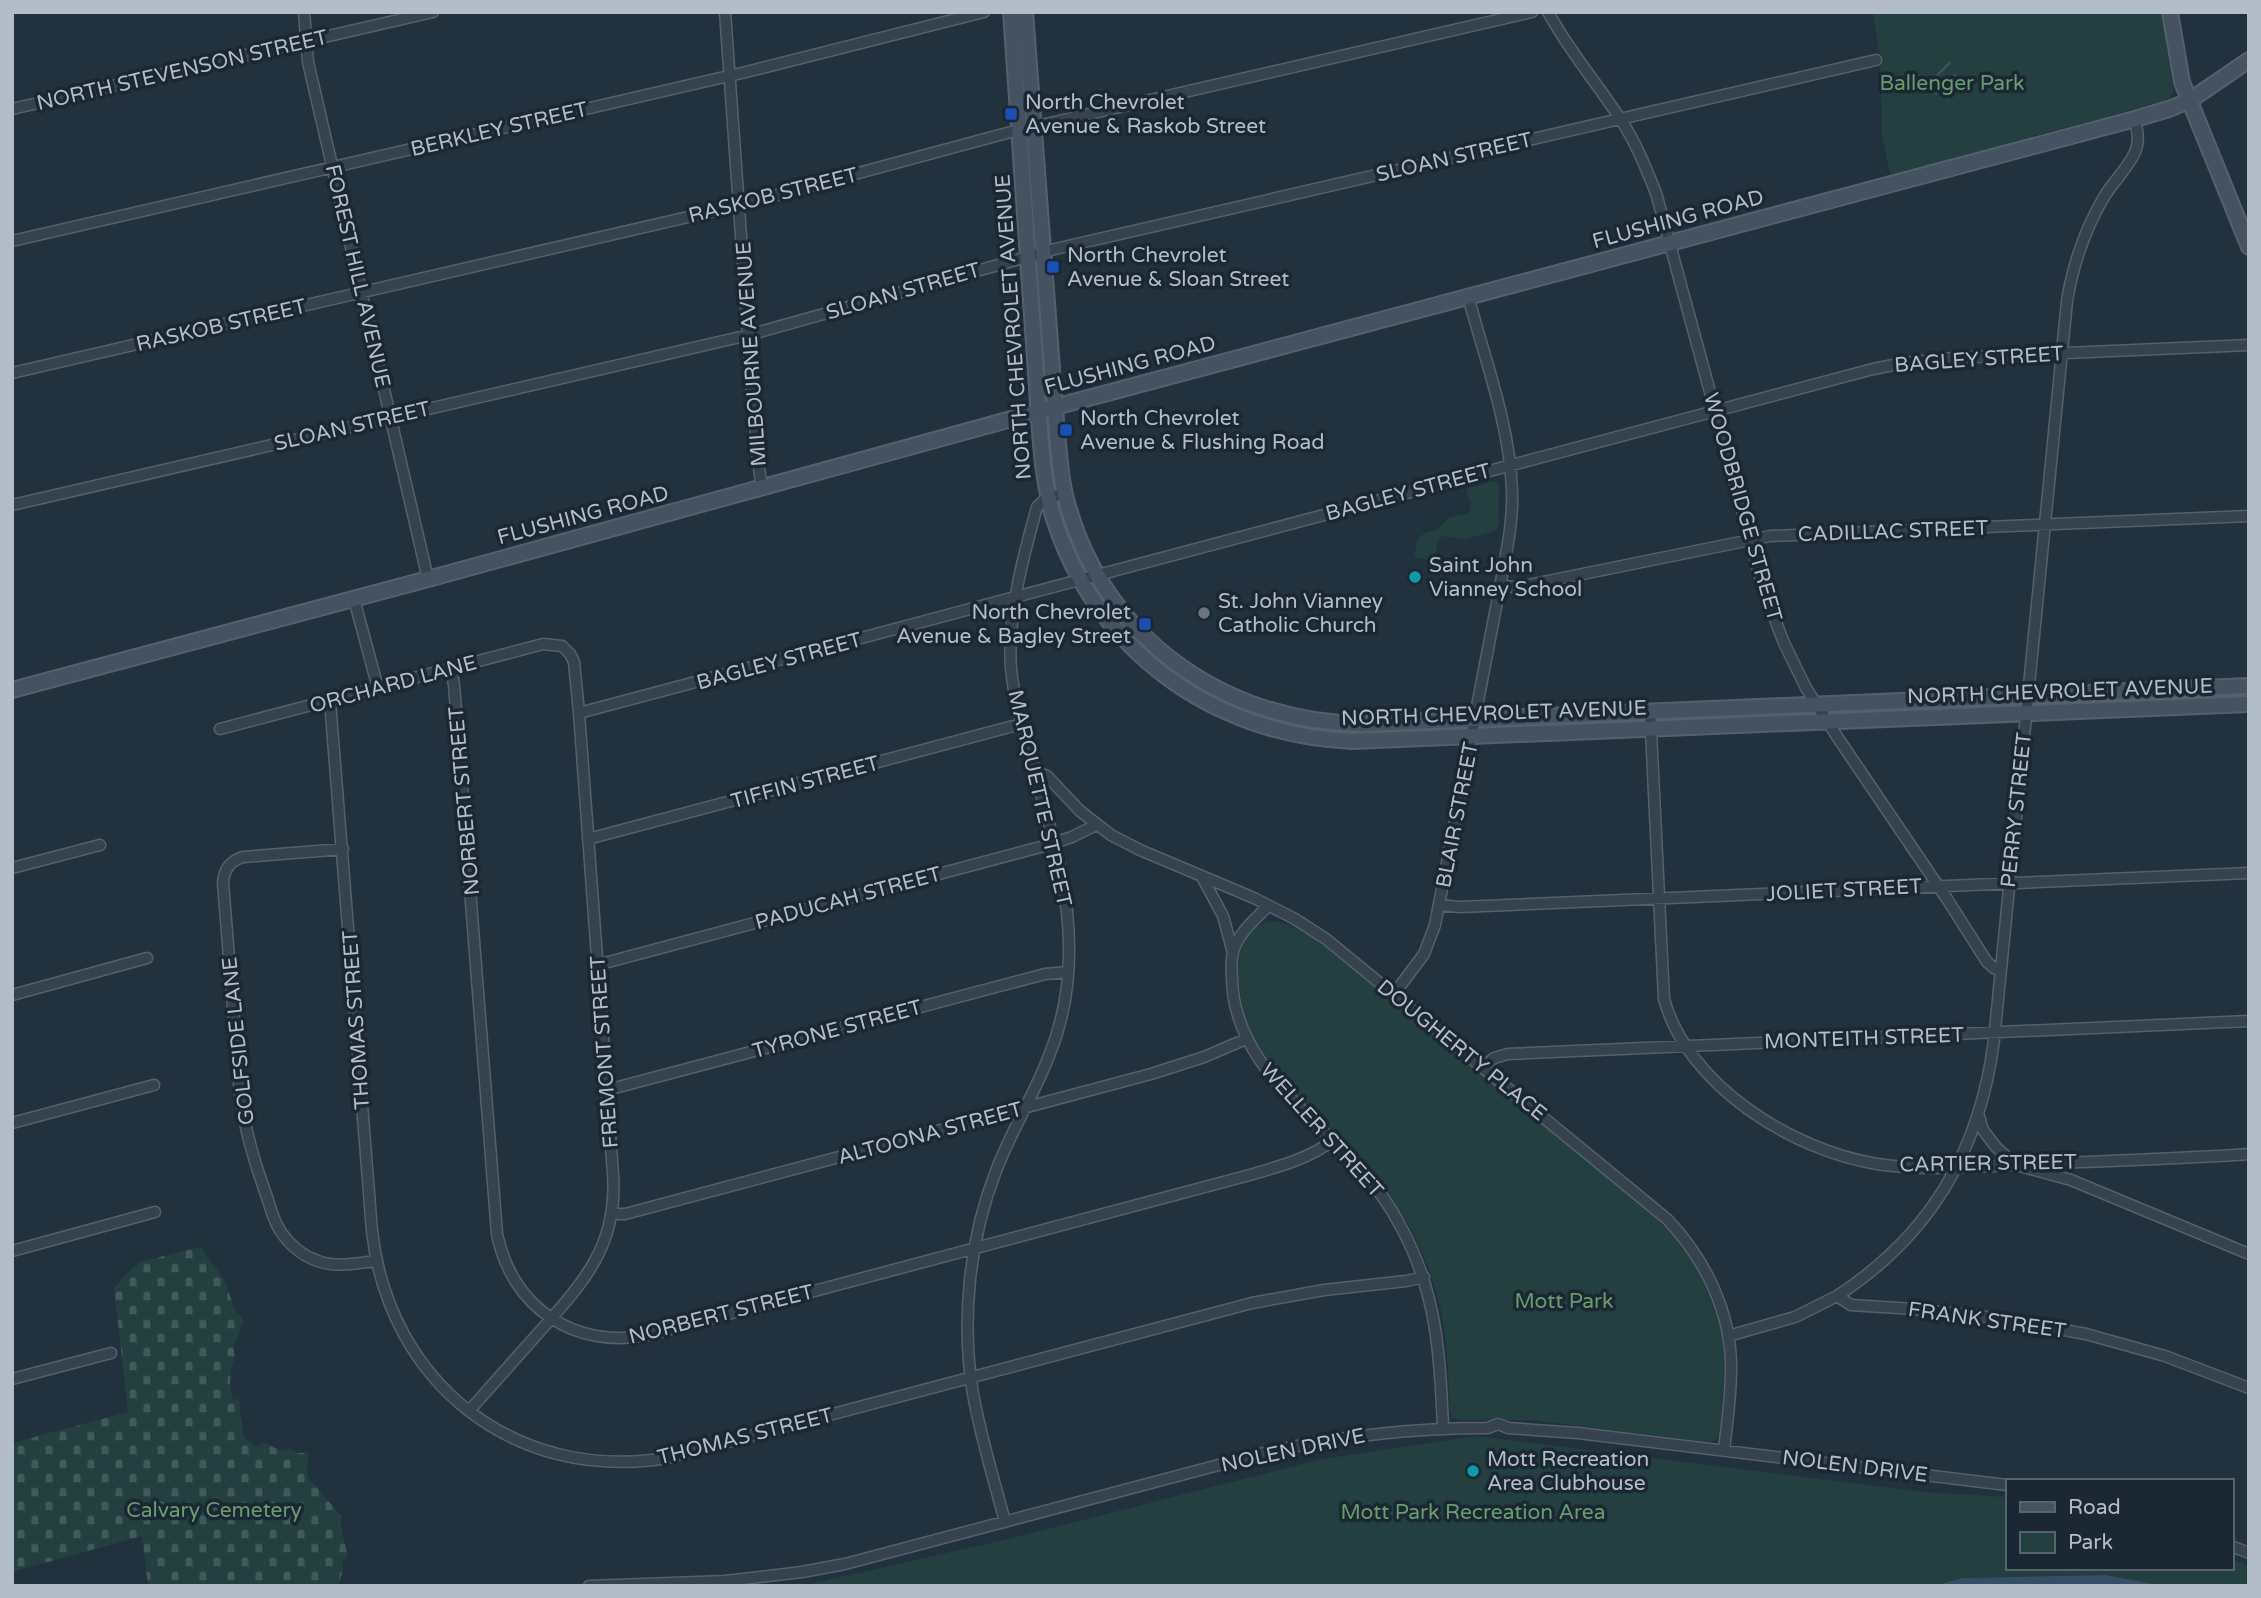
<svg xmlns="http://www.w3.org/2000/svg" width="2261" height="1598" font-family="'Varela Round',sans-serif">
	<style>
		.cemetery { fill: url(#cemetery-stones) }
		.park { fill: #243f3f }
		.garden { fill: url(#garden-furrows) }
		.water { fill: #354e66 }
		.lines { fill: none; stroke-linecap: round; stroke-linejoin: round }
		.street-casing { stroke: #54606c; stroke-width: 13 }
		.secondary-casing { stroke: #54606c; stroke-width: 18 }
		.street { stroke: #36424e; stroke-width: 10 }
		.secondary { stroke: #445261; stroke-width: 14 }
		.transit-dot { fill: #1a4fb4; stroke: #1b2733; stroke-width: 2.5 }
		.culture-dot { fill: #0f9aa8; stroke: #1b2733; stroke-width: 2.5 }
		.worship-dot { fill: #6b7280; stroke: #1b2733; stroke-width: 2.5 }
		.labels { text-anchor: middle; stroke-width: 7; stroke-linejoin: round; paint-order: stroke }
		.street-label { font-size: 21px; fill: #b2bdc9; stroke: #1b2733 }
		.park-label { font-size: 21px; fill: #689c6f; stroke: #1b2733 }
		.poi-label { font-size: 21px; fill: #b2bdc9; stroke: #1b2733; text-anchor: start }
	</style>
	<defs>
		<pattern id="cemetery-stones" width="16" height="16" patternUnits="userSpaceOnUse" patternTransform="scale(1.75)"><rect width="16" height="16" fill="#243f3f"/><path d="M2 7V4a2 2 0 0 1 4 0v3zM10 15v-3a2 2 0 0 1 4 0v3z" fill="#415959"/></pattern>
		<pattern id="garden-furrows" width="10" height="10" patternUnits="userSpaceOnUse" patternTransform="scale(1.75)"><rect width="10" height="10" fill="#243f3f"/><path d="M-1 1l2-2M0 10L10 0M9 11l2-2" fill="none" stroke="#415959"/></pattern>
	</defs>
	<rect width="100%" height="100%" fill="#22313e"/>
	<!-- cemetery -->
	<path class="cemetery" d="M200 1247 224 1279 236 1313 242 1317 243 1322 233 1347 235 1356 231 1370 230 1382 232 1399 239 1400 243 1436 257 1447 263 1442 281 1451 290 1449 297 1453H308L307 1476 342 1517 339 1518 348 1557 343 1560 342 1573 338 1586H148L142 1536 12 1572V1443L128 1412 114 1288 128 1272 140 1262Z"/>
	<!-- park -->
	<path class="park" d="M1873 12H2162L2173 92 2169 99 2161 102 1890 175 1882 135 1880 60Z
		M1494 481 1499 484 1498 530 1465 539 1442 536 1438 541 1434 561 1414 557 1418 538 1425 533 1436 530 1450 517 1469 513 1471 504 1466 489Z
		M1273 921 1290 925 1314 938 1616 1182C1657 1217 1689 1245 1709 1296 1713 1306 1719 1316 1721 1326 1727 1361 1722 1398 1720 1433L1716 1441 1710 1442 1531 1420H1460L1453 1418 1450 1412C1448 1382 1448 1351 1443 1322 1438 1291 1426 1259 1412 1231 1400 1209 1386 1189 1370 1170 1334 1127 1280 1087 1253 1039 1246 1025 1242 1009 1240 993 1238 980 1237 964 1241 951 1246 935 1255 923 1273 921Z
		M1477 1436 1923 1492 2007 1497V1568H2231V1559L2249 1566V1586H2164L2106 1575 1962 1578 1934 1586H801L1008 1539 1322 1459Z"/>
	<!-- garden -->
	<path class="garden" d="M1950 60 1955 74 1969 83 1946 101 1933 93 1927 78Z"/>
	<!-- water -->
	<path class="water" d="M2106 1575 2164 1586H1934L1962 1578Z"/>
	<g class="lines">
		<!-- street casing -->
		<g class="street-casing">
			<path id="street" d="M304 12 308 62 428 579
				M725 12 753 404 759 468 762 487
				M1548 12C1569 51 1597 83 1621 120 1636 143 1646 168 1656 193L1764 591 1784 643 1806 688 1838 738 1947 899 1987 962 1994 968 2000 970
				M12 109 433 12
				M12 241 746 72 984 12
				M12 373 740 205 1007 133 1532 12
				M12 505 749 335 1055 249 1876 60
				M1500 586 1518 587 1770 536 2249 516
				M354 599 378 688
				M451 668 454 685 497 1234C512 1308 575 1350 649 1335L1246 1176C1274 1168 1310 1159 1333 1140
				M330 701 372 1231C389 1383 515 1483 667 1458L1252 1303 1324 1290 1406 1281 1424 1277
				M1650 711 1664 999C1688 1086 1792 1150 1877 1164 1929 1172 1983 1166 2036 1164 2107 1161 2178 1159 2249 1154
				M579 713 1873 369 1904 363 1953 358 2249 345
				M220 729 543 644 562 646 570 654 574 662 579 713 613 1174C618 1244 585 1281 541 1330 517 1357 493 1384 469 1411
				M1035 774 1040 773 1047 776 1080 811 1111 835 1140 850 1254 898 1295 919 1326 939 1667 1219C1705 1259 1732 1313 1731 1370 1731 1397 1727 1424 1724 1450
				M588 839 1021 724
				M343 849 243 857C230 861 224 869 223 883L239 1082C242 1122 253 1159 267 1197 271 1210 275 1225 284 1236 292 1247 305 1257 318 1261 336 1268 357 1263 376 1261
				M12 868 100 845
				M1202 877 1223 916 1233 953
				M1439 905 1460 907 2249 873
				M1268 906C1256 919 1242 929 1235 946 1231 956 1231 967 1232 978 1233 1060 1308 1111 1358 1167 1375 1185 1390 1205 1401 1227 1437 1293 1440 1355 1443 1428
				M597 965 1044 846 1072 837 1096 825
				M1394 994 1424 954 1435 925 1503 571C1508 545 1513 518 1512 491 1510 425 1485 360 1468 296
				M12 995 147 958
				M1483 1067 1494 1058 1508 1054 2249 1021
				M607 1090 1045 974 1068 972
				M1979 1116 1983 1130 1996 1147 2016 1165 2071 1180 2249 1254
				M12 1123 154 1085
				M611 1214H625L1151 1074 1204 1057 1246 1039
				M12 1251 155 1212
				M1837 1296C1931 1235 1980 1150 1994 1040L2067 301C2073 265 2085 229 2104 197 2113 182 2128 168 2135 152 2140 141 2137 130 2135 119
				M1728 1336 1795 1317 1837 1296 1851 1305 1914 1309 2004 1319 2086 1334 2165 1356 2249 1388
				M12 1379 111 1353
				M1005 1522C994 1480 981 1438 973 1394 961 1321 969 1240 996 1171 1011 1131 1034 1095 1049 1056 1062 1024 1069 987 1069 952 1070 887 1049 824 1032 761 1023 730 1014 700 1011 668 1007 617 1023 557 1037 507L1045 499 1065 493
				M2231 1546 2249 1553
				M589 1586 725 1581 802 1572 845 1564 1264 1453C1339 1436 1412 1428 1488 1428L1498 1424 1508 1428 1578 1433 2007 1485"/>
		</g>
		<!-- secondary casing -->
		<g class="secondary-casing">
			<path id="secondary" d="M1011 12 1040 431C1042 460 1045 488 1053 516 1095 650 1213 735 1352 741L2249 704
				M1025 12 1056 422C1059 451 1060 479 1068 506 1106 640 1225 722 1362 724L2249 686
				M2170 12 2182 82 2249 247
				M12 690 428 579 1066 404 2135 119 2169 109 2189 101 2249 60"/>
		</g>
		<!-- street -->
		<use href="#street" class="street"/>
		<!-- secondary -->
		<use href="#secondary" class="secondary"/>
	</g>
	<!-- markers -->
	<g class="transit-dot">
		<rect x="1004" y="107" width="14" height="14" rx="3.5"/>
		<rect x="1046" y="260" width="14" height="14" rx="3.5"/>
		<rect x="1059" y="423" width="14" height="14" rx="3.5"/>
		<rect x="1138" y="617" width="14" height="14" rx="3.5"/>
	</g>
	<g class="culture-dot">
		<circle cx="1415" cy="577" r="7"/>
		<circle cx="1473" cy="1471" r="7"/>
	</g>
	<circle class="worship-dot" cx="1204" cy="613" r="7"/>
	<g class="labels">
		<!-- street labels -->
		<g class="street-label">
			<text transform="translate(182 70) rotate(-13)" y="7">NORTH STEVENSON STREET</text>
			<text transform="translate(499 129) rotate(-13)" y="7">BERKLEY STREET</text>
			<text transform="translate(1454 157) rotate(-13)" y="7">SLOAN STREET</text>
			<text transform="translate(773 195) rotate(-14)" y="7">RASKOB STREET</text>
			<text transform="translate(1678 219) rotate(-15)" y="7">FLUSHING ROAD</text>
			<text transform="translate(358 276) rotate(77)" y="7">FOREST HILL AVENUE</text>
			<text transform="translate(903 291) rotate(-16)" y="7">SLOAN STREET</text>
			<text transform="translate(221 325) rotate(-13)" y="7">RASKOB STREET</text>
			<text transform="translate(1013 327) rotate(-94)" y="7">NORTH CHEVROLET AVENUE</text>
			<text transform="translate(751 354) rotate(-94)" y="7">MILBOURNE AVENUE</text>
			<text transform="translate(1979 359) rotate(-4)" y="7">BAGLEY STREET</text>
			<text transform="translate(1130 365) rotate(-15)" y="7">FLUSHING ROAD</text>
			<text transform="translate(352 426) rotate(-13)" y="7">SLOAN STREET</text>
			<text transform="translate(1408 492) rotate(-15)" y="7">BAGLEY STREET</text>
			<text transform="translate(1743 507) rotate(74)" y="7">WOODBRIDGE STREET</text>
			<text transform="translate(583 515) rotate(-15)" y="7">FLUSHING ROAD</text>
			<text transform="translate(1893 531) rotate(-2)" y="7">CADILLAC STREET</text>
			<text transform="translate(779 661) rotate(-15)" y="7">BAGLEY STREET</text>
			<text transform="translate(393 684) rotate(-15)" y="7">ORCHARD LANE</text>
			<text transform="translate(2060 691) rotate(-2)" y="7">NORTH CHEVROLET AVENUE</text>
			<text transform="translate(1494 713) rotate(-2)" y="7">NORTH CHEVROLET AVENUE</text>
			<text transform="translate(805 782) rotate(-15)" y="7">TIFFIN STREET</text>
			<text transform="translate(1040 798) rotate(77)" y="7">MARQUETTE STREET</text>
			<text transform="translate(464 801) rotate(-95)" y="7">NORBERT STREET</text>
			<text transform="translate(2016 810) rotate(-84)" y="7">PERRY STREET</text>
			<text transform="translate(1457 815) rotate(-79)" y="7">BLAIR STREET</text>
			<text transform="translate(1844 890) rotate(-3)" y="7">JOLIET STREET</text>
			<text transform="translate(848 898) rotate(-15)" y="7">PADUCAH STREET</text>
			<text transform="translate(356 1020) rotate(-94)" y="7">THOMAS STREET</text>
			<text transform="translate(837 1029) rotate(-15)" y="7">TYRONE STREET</text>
			<text transform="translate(1864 1038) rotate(-2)" y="7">MONTEITH STREET</text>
			<text transform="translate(238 1041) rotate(-96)" y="7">GOLFSIDE LANE</text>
			<text transform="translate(1462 1050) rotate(39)" y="7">DOUGHERTY PLACE</text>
			<text transform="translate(604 1052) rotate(-94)" y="7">FREMONT STREET</text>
			<text transform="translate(1322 1130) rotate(48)" y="7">WELLER STREET</text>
			<text transform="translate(930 1133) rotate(-15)" y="7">ALTOONA STREET</text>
			<text transform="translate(1988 1163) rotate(-1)" y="7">CARTIER STREET</text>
			<text transform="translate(721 1314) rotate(-14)" y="7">NORBERT STREET</text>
			<text transform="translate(1987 1320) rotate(8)" y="7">FRANK STREET</text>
			<text transform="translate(745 1436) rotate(-14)" y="7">THOMAS STREET</text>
			<text transform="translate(1293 1450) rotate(-12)" y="7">NOLEN DRIVE</text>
			<text transform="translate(1855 1466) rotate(7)" y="7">NOLEN DRIVE</text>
		</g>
		<!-- park labels -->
		<g class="park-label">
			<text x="1952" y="90">Ballenger Park</text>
			<text x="1564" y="1308">Mott Park</text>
			<text x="214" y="1517">Calvary Cemetery</text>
			<text x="1473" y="1519">Mott Park Recreation Area</text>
		</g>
		<!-- poi labels -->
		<g class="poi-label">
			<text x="1025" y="109">North Chevrolet<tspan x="1025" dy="24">Avenue &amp; Raskob Street</tspan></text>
			<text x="1067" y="262">North Chevrolet<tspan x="1067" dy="24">Avenue &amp; Sloan Street</tspan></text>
			<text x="1080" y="425">North Chevrolet<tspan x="1080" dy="24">Avenue &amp; Flushing Road</tspan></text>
			<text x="1429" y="572">Saint John<tspan x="1429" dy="24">Vianney School</tspan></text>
			<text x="1218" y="608">St. John Vianney<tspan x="1218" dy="24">Catholic Church</tspan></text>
			<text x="1131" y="619" text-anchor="end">North Chevrolet<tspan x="1131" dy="24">Avenue &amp; Bagley Street</tspan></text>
			<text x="1487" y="1466">Mott Recreation<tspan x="1487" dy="24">Area Clubhouse</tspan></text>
		</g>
	</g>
	<!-- border -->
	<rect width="2261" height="1598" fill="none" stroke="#b2bdc9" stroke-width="28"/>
	<!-- legend -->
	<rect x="2006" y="1479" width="228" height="91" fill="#1b2733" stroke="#57636f" stroke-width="2"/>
	<rect x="2020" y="1502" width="35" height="10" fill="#445261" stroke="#57636f" stroke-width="2"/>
	<text x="2068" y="1514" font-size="21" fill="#b2bdc9">Road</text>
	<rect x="2020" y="1532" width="35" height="21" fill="#243f3f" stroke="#57636f" stroke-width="2"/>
	<text x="2068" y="1549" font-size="21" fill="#b2bdc9">Park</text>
</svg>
